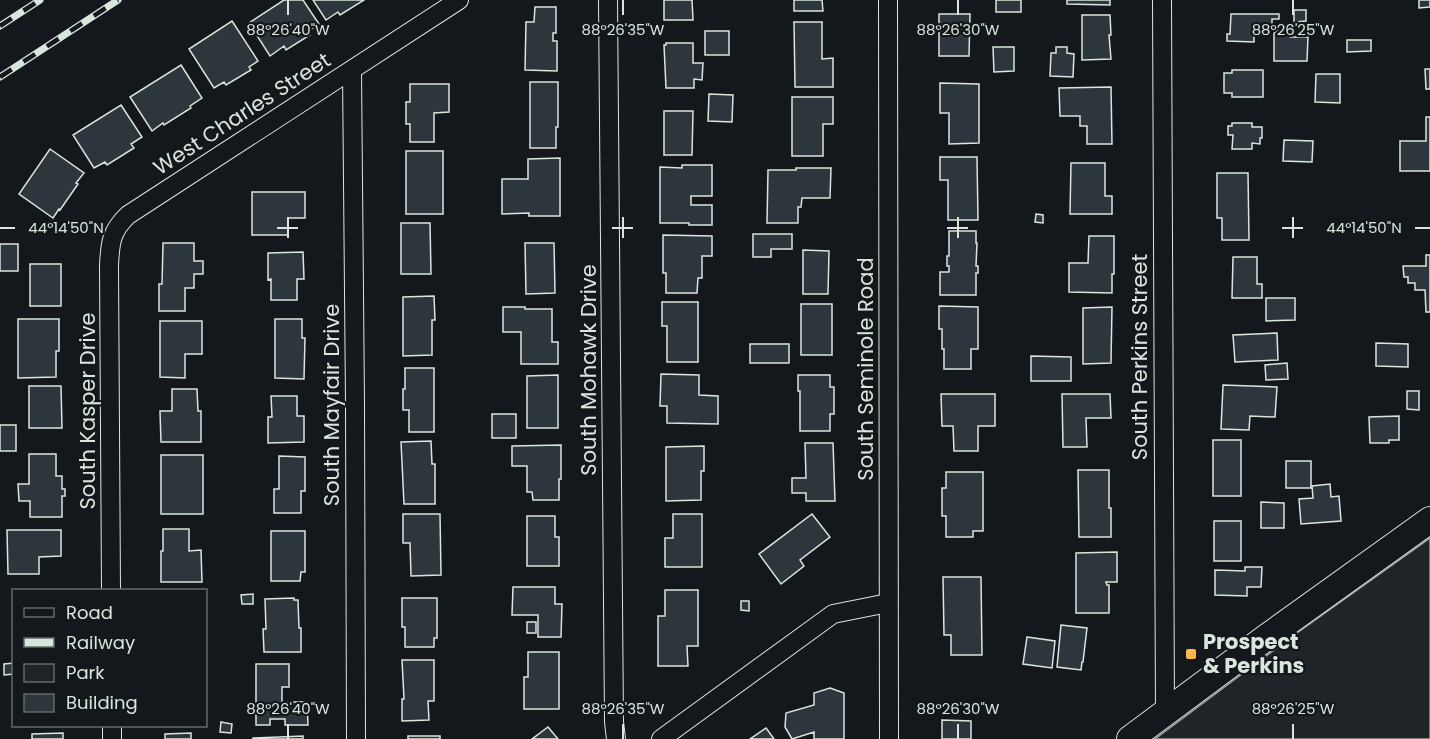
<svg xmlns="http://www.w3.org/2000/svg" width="1430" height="739" font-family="Poppins,sans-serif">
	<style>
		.green { fill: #202428; stroke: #939e99; stroke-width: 1.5 }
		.building { fill: #2c363c; stroke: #d8e6dc; stroke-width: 1.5 }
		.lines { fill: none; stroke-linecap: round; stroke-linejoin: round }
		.minor-casing { stroke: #d8e6dc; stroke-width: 20 }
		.secondary-casing { stroke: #d8e6dc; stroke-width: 28 }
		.minor { stroke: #14181c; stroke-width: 18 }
		.secondary { stroke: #14181c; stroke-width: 26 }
		.rail-casing { stroke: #d8e6dc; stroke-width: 7 }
		.rail { stroke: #14181c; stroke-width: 4.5; stroke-dasharray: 14; stroke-linecap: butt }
		.ticks { fill: none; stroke: #d8e6dc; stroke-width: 2 }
		.poi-dot { fill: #ffb74d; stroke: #14181c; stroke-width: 2 }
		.labels { text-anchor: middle; stroke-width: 4.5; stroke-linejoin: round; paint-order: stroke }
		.street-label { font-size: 21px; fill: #d8e6dc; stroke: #14181c }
		.poi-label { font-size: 21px; font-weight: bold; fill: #d8e6dc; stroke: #14181c; text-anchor: start }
		.ticks-label { font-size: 15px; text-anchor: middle; fill: #d8e6dc; stroke: #14181c; stroke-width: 4.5; stroke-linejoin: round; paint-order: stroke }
	</style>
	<rect width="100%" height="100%" fill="#14181c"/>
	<!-- green -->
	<path class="green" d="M1430 538V739H1155L1297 633Z"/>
	<!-- building -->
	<path class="building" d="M284 0H303L319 24 308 31 310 35 286 50 284 46 270 56 249 23Z
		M313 0H364L340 15 338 12 326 20Z
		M664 0H692L693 20H664Z
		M794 0H822L823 11H794Z
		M996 0H1021V12H996Z
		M1067 0H1110V5L1067 4Z
		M1419 0H1430V7L1419 8Z
		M535 7H556V33H553V41H557V71L525 70 526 22H534Z
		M1294 10H1306V21L1294 22Z
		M939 14H970L969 56H939Z
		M1231 14H1279V19H1272V29H1254V42L1227 41V34H1230Z
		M1082 15H1110L1111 35H1109L1111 59 1082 60Z
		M232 21 258 61 249 67 251 70 226 85 224 82 214 88 189 49Z
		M794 22H822V59L833 58V87H795Z
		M1278 30H1290V37H1308L1307 61H1274V33Z
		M705 31H729V55H705Z
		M1347 40H1371V51L1347 52Z
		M666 43H693V63H703L702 80 694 79V88H666L664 45H666Z
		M993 47H1014V71L994 72Z
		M1056 47H1067V53L1074 54 1073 77 1050 76 1051 53H1056Z
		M181 65 202 98 190 106 191 108 164 125 163 123 152 131 130 97Z
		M1425 69H1430V89H1426Z
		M1232 70H1263V97H1232V93H1224V73H1232Z
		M1316 74H1340V103L1315 102Z
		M530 82H558V127H556V148H530Z
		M940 83 979 84V143L949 144V113H940Z
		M410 84H449V112L434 113V142H410V124H406V102H410Z
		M1111 87 1112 144H1087V126H1080V116H1060L1059 88Z
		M709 94 733 95 732 122 708 121Z
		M792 97H833V124H823V156H792Z
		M121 105 142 137 131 144 134 148 107 165 105 162 94 168 73 135Z
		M664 111H693L692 155H664Z
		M1426 117H1430V171H1400V141H1426Z
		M1232 123H1252V127H1262V138H1260V144L1252 143V149H1232L1233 135H1228V126H1232Z
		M1284 140 1313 141 1312 162 1283 161Z
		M50 149 84 173 76 183 78 184 60 210 59 209 53 218 19 194Z
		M406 151H443V214H406Z
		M940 157H977L978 220H948V180H940Z
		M560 158V216H529V213L502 214V179H528V159Z
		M1071 163H1105V196H1112V214H1070Z
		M682 165H712V196H691V205H712V225H689V223H660V167L682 168Z
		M796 168H831L830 198H802L801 207H798V223H767L768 170H796Z
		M1217 173H1248L1249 240H1222V218H1217Z
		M252 192H305V218H288V235H252Z
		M1036 214 1043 215V223L1035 222Z
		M401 223H430L431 274H401Z
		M949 231H976V243H977L976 266H978V273H976V295H940V272H949V266H947V256H949Z
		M753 234H792V249H771V257H753Z
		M663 235 712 236V256H702V278H698L697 293H666V273H663Z
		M1089 236H1114V274H1112V293L1069 292V263H1088Z
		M163 243H194V261H203V274H194V288H185V311H159V284H162Z
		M525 243H554L555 293 526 294Z
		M0 244H18V271H0Z
		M803 250 829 251 828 294H803Z
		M303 252 304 279H297V300H271V279L268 280V253Z
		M1426 255H1430V312H1426L1425 290H1415V283H1408V277H1404L1403 266H1426Z
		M1233 257H1257V284H1262V298H1232Z
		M30 264H61V306H30Z
		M434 296 435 320H432V355L403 356V297Z
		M1266 298H1295V320L1266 321Z
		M662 302H698V362H667V326H662Z
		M801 304H832V355H801Z
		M939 306 978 307V349H971V369H944V349H942V329H939Z
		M503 307H525V309H552V342H558V364H521V332H503Z
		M1112 307 1111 363 1083 364V308Z
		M18 319H59V351H56V377L18 378Z
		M275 319H302V338H305L304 379 275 378Z
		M160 321H202V354H185V378L160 377Z
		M1277 333 1278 360 1235 362 1233 335Z
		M1376 343 1408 344V367L1376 366Z
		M750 344H789V363H750Z
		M1031 356 1071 357V381H1031Z
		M1287 363 1288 379 1266 380 1265 365Z
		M405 368H434V432H409V410H403V389H405Z
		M661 374 699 375V395L718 396V424L667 423V406H660Z
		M558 375V428H527V376Z
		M798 375H830V387H834V414H830V431H800V391H798Z
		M1223 385 1277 387 1275 417 1250 416 1249 430 1221 429Z
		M29 386H61L62 428H29Z
		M172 389H197L198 411H201V442H161L160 411H172Z
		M1407 391H1419V410L1407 409Z
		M941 394H995V426H978V451H954L953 426H942Z
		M1062 394H1110L1111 418H1086L1087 447H1063Z
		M271 396H297V416H304V442L268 443V417H272Z
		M492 414H516V438H492Z
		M1399 416V440H1389V443H1370L1369 417Z
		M0 425H16V451H0Z
		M1213 440H1241V496H1213Z
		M431 441 432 464H435V504H404L401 442Z
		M805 443H833L835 501H806V493H792V478H806Z
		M561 445V479H559V500H533L532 492H527V466H512V446Z
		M704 446V471H701V500L666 501V447Z
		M29 454H56V476H62V489H65V496H62V517H30V501H19L18 484H29Z
		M161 455H203V514H161Z
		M279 456 305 457V491H301V513H274V489H279Z
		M1286 461H1311V488H1286Z
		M1078 470H1109V508H1111V537H1079Z
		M946 472H983V531H973V537H946V516H942V488H946Z
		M1330 484 1331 497 1339 496 1341 521 1301 524 1299 499 1313 498 1312 486Z
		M1261 502 1284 503V528H1261Z
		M403 514H440L441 575 411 576 410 543H403Z
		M673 514H702V567H665V538H673Z
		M812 514 830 537 800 560 804 566 781 584 759 554Z
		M527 516H555V537H559V566H527Z
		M1214 521H1241V561H1214Z
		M163 529H189V551L201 550 202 582H161V551H163Z
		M7 530H61V556L39 557V574H8Z
		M271 531H305V572H301L300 581H271Z
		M1117 552V582H1106L1107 585H1109V613H1076V553Z
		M1245 567H1262L1261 587H1247V596L1215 595V570L1245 571Z
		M943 577H981L982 655H951V635H944Z
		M513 587H555V604H562L561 637H538V615H512Z
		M665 590H698V646H687L688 666H658V616H665Z
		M253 594V604H242L241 595Z
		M294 598V600H298L299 628H301V652H264L263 629H266L265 599Z
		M402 598H437V638H434V647H405V627H402Z
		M741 601H749V611L741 610Z
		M527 622H536V633H527Z
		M1061 625 1087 628 1083 662H1082L1081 670 1057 667Z
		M1027 637 1055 641 1052 668 1023 664Z
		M528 652H559V709H524V677H528Z
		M402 660H434V701H428L429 720 402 721V699H404Z
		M14 663V674L4 675V664Z
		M256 664H289V687H282V702H307L308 725H285V719H270V725H256Z
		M830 688 844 693V739H814V732L792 739 785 727 786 713 814 705V693Z
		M942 720 971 721V739H942Z
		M221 722 232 724 231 733 220 732Z
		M548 727 558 739H532Z
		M766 728 774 739H750Z
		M63 733V739H32V734Z
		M191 733V739H165V734Z
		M303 736V739H253V738Z
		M408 736H440V739H408Z"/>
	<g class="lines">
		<!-- minor casing -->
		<g class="minor-casing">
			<path id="minor" d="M608 0 614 722 616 739
				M888 0 889 739
				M1162 0 1165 713
				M352 70 355 403 356 739
				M111 590 109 266C110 243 111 231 128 215L459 0
				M112 726V739
				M661 739 833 614 888 603"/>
		</g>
		<!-- secondary casing -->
		<g class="secondary-casing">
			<path id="secondary" d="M1130 739 1267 637 1430 520"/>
		</g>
		<!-- minor -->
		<use href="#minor" class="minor"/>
		<!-- secondary -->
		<use href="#secondary" class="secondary"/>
		<!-- rail casing -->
		<g class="rail-casing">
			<path id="rail" d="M0 26 40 0
				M0 77 118 0"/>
		</g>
		<!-- rail -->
		<use href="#rail" class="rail"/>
	</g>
	<!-- ticks -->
	<path class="ticks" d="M288 0V15M623 0V15M958 0V15M1293 0V15M288 217V238M623 217V238M958 217V238M1293 217V238M0 228H15M277 228H298M612 228H633M947 228H968M1282 228H1303M1415 228H1430M288 724V739M623 724V739M958 724V739M1293 724V739"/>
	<!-- markers -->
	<rect class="poi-dot" x="1185" y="648" width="12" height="12" rx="3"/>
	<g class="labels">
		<!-- street labels -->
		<g class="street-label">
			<text transform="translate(242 114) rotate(-33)" y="7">West Charles Street</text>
			<text transform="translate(1140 357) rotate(-90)" y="7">South Perkins Street</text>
			<text transform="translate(866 369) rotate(-90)" y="7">South Seminole Road</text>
			<text transform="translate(589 370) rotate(-90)" y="7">South Mohawk Drive</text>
			<text transform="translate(332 405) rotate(-90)" y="7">South Mayfair Drive</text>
			<text transform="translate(88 411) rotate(-90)" y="7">South Kasper Drive</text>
		</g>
		<!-- poi labels -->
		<g class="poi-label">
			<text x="1203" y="649">Prospect<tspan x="1203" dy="24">&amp; Perkins</tspan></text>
		</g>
	</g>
	<g class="ticks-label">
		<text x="288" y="35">88°26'40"W</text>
		<text x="623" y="35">88°26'35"W</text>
		<text x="958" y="35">88°26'30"W</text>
		<text x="1293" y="35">88°26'25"W</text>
		<text x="66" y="233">44°14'50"N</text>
		<text x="1364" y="233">44°14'50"N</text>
		<text x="288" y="714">88°26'40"W</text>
		<text x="623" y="714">88°26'35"W</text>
		<text x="958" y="714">88°26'30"W</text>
		<text x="1293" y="714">88°26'25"W</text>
	</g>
	<!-- legend -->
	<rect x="12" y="589" width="195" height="138" fill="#14181c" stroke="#626a69" stroke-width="1.5"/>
	<rect x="24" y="608" width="30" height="9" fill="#14181c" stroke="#626a69" stroke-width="1.5"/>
	<text x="66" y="619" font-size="18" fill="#d8e6dc">Road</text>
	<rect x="24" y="638" width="30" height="9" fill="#d8e6dc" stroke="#626a69" stroke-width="1.5"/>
	<text x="66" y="649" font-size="18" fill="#d8e6dc">Railway</text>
	<rect x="24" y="664" width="30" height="18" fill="#202428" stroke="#626a69" stroke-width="1.5"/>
	<text x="66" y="679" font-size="18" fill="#d8e6dc">Park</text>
	<rect x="24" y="694" width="30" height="18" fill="#2c363c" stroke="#626a69" stroke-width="1.5"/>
	<text x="66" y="709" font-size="18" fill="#d8e6dc">Building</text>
</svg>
